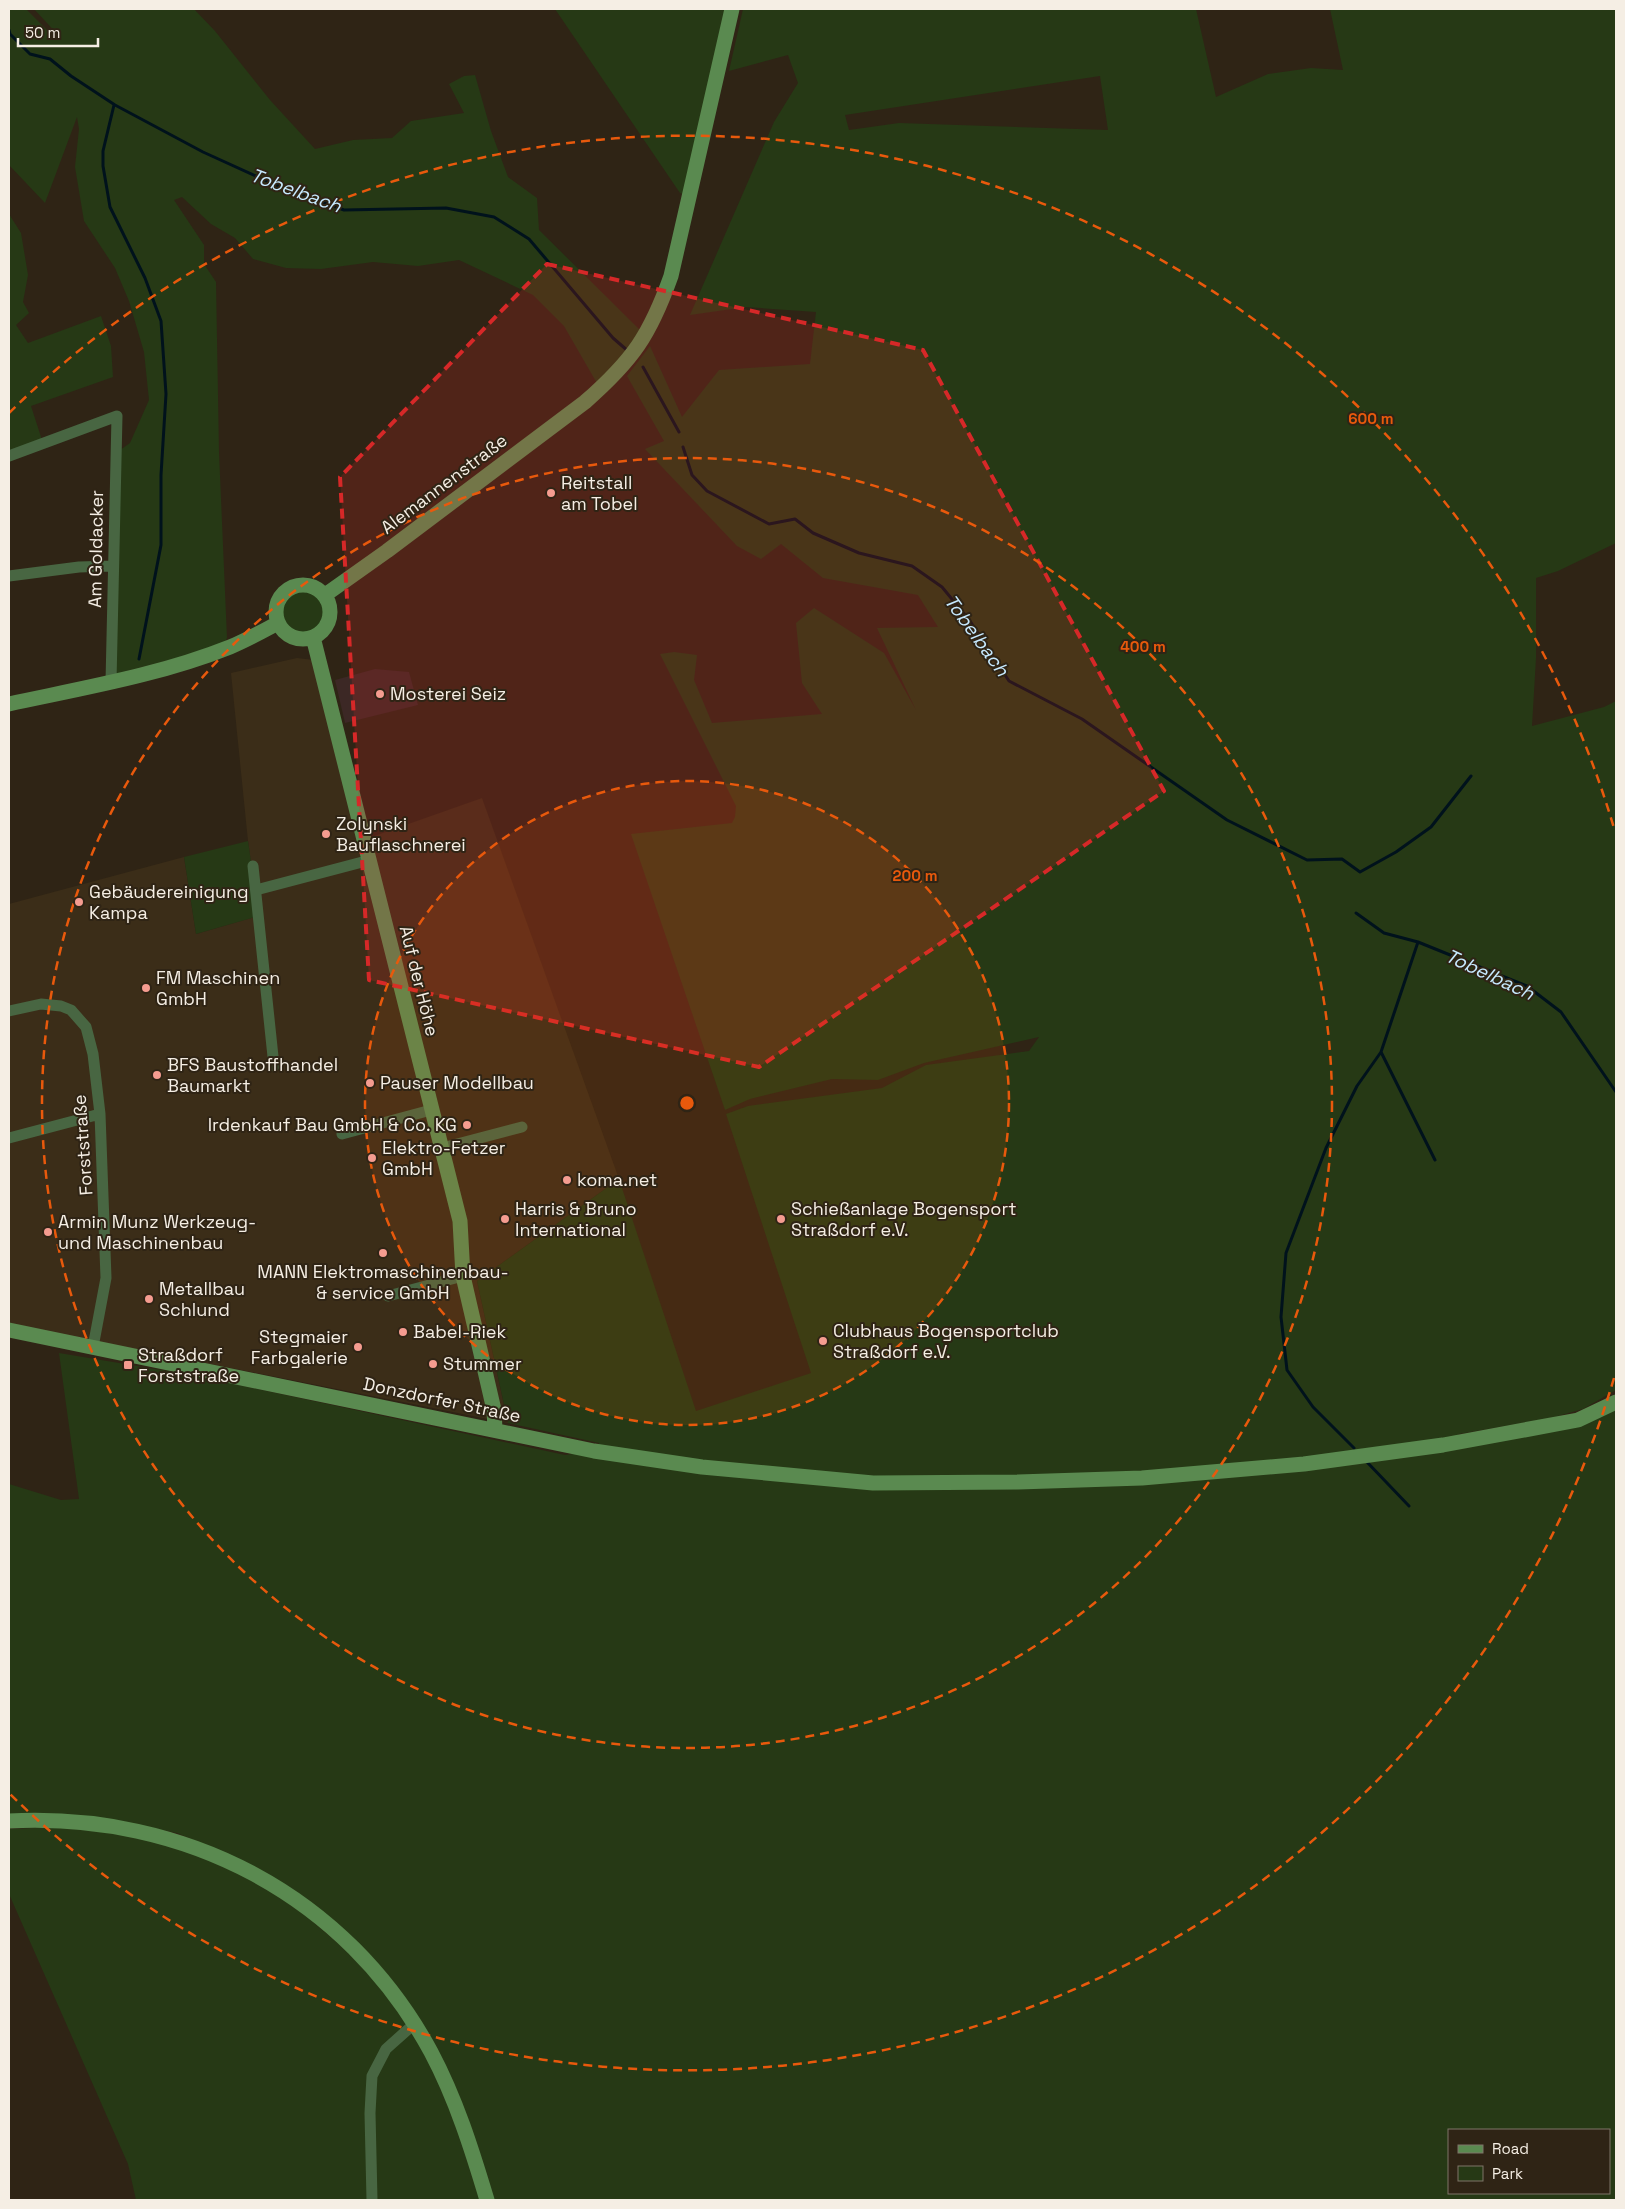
<svg xmlns="http://www.w3.org/2000/svg" width="1625" height="2209" font-family="'Space Grotesk',sans-serif">
	<style>
		.commercial { fill: #3c2825 }
		.built { fill: #3b2d18 }
		.green { fill: #263915; fill-rule: evenodd }
		.lines { fill: none; stroke-linecap: round; stroke-linejoin: round }
		.stream { stroke: #00121c; stroke-width: 3 }
		.street { stroke: #486642; stroke-width: 11 }
		.secondary { stroke: #5a8a50; stroke-width: 15 }
		.marked { fill: #d62828; fill-opacity: 0.2; stroke: #d62828; stroke-width: 4; stroke-dasharray: 10 6; stroke-linejoin: round }
		.ring { fill: none; stroke: #e8590c; stroke-width: 2.5; stroke-dasharray: 9 6 }
		.poi-dot { fill: #f59c90; stroke: #2f2415; stroke-width: 2 }
		.labels { text-anchor: middle; stroke-width: 4; stroke-linejoin: round; paint-order: stroke }
		.poi-label { font-size: 18px; fill: #f5eee4; stroke: #2f2415; text-anchor: start }
		.street-label { font-size: 18px; fill: #f5eee4; stroke: #2f2415 }
		.water-label { font-size: 19px; font-style: italic; fill: #c7eaff; stroke: #2f2415 }
		.centre { fill: #e8590c; stroke: #2f2415; stroke-width: 2.5 }
		.ring-label { font-size: 15px; text-anchor: middle; font-weight: bold; fill: #e8590c; stroke: #2f2415; stroke-width: 4; stroke-linejoin: round; paint-order: stroke }
	</style>
	<rect width="100%" height="100%" fill="#2f2415"/>
	<!-- commercial -->
	<path class="commercial" d="M375 669 409 672 418 705 345 723 335 680Z"/>
	<!-- built -->
	<path class="built" d="M297 658 314 660 360 841 482 798 619 1179 477 1281 508 1423 9 1324V904L184 857 196 934 258 916 248 841 231 673Z"/>
	<!-- green -->
	<path class="green" d="M9 9H26L55 38 59 36 34 9H194L215 31 270 100 315 149 353 140 392 138 411 121 464 113 449 84 464 76 475 75 491 131 508 177 537 198 539 230 643 333 598 385 564 326 533 295 459 260 418 266 373 262 321 269 286 268 253 259 235 238 211 224 182 197 174 200 204 245V264L216 282 219 452 227 638 223 646 115 674 120 450 130 443 149 400 144 352 129 301 115 268 84 221 75 167 79 129 77 117 45 203 9 165Z
		M555 9H725L683 194 680 193Z
		M743 9H1196L1216 97 1268 74 1311 68 1343 70 1330 9H1616V543L1558 571 1536 578V658L1532 726 1604 707 1616 701V1390L1583 1409 1551 1418 1459 1434 1437 1449 1616 1407V2200H494L404 2000 242 1861 177 1833 120 1821 79 1817H9V1484L61 1500 79 1499 59 1353 197 1376 565 1455 594 1451 599 1443 508 1423 477 1281 619 1179 696 1411 811 1373 726 1114 748 1106 882 1088 926 1065 1029 1051 1039 1037 924 1063 878 1080 832 1079 750 1099 725 1110 631 834 732 823 735 817 736 806 660 654 674 652 697 655 694 680 712 723 822 714 802 683 796 623 814 608 884 653 916 710 877 628 938 627 918 595 823 578 781 544 761 559 737 546 645 449 664 441 627 376 650 346 682 417 719 370 810 364 816 312 746 307 690 315 774 122 798 83 788 55 729 71ZM1100 76 1108 130 899 123 849 130 845 115ZM1449 2130H1609V2193H1449Z
		M9 214 21 233 28 275 23 302 29 313 16 325 28 343 101 316 111 346 113 377 31 406 42 440 9 452Z
		M281 611a22 22 0 1 1 44 0a22 22 0 1 1-44 0Z
		M248 841 259 916 196 934 184 857Z
		M53 1827C96 1831 138 1835 180 1849 283 1882 381 1965 431 2062 453 2106 467 2154 482 2200H136L128 2164 9 1894V1829Z"/>
	<g class="lines">
		<!-- stream -->
		<path class="stream" d="M9 30 10 34 30 54 50 59 71 76 115 105 203 152 271 183 344 210 446 208 494 217 529 239 613 338 628 351
			M114 105 103 151V166L110 207 145 278 161 321 166 394 161 475V545L139 659
			M643 367 679 432
			M683 447 692 475 707 491 769 524 795 519 813 533 859 553 912 566 942 587 970 621 1009 681 1082 719 1227 820 1307 860 1342 859 1360 872 1396 852 1431 827 1471 776
			M1356 913 1384 933 1418 942 1527 986 1561 1012 1616 1092
			M1381 1052 1435 1160
			M1354 1448 1313 1407 1287 1370 1281 1317 1286 1253 1326 1148 1357 1086 1381 1052 1418 942
			M1366 1461 1409 1506"/>
		<!-- street -->
		<path class="street" d="M9 456 117 416 111 682
			M9 576 79 567 112 566
			M253 866 274 1066
			M256 890 370 860
			M9 1011 41 1004 61 1006 71 1010 86 1027 93 1054 100 1114 106 1278 93 1347
			M342 1134 431 1110
			M9 1138 100 1114
			M442 1148 522 1127
			M388 1296 463 1276
			M372 2200 370 2113 372 2076 386 2049 414 2024"/>
		<!-- secondary -->
		<path class="secondary" d="M276 612a27 27 0 1 1 54 0a27 27 0 1 1-54 0Z
			M325 595 387 551 585 402C633 360 650 335 671 276L732 9
			M313 637 460 1221 463 1276 494 1410 495 1429
			M9 704C83 688 160 675 230 647 247 640 263 631 278 623
			M9 1330 594 1451 702 1467 873 1483 1018 1482 1142 1478 1304 1464 1443 1445 1578 1420 1616 1402
			M9 1821C185 1812 346 1895 431 2052 456 2099 472 2150 487 2200"/>
	</g>
	<!-- marked area -->
	<path class="marked" d="M547 264 923 350 1164 791 759 1067 369 980 340 477Z"/>
	<!-- distance rings -->
	<circle cx="687" cy="1103" r="322" fill="#e8590c" fill-opacity=".12"/>
	<g class="ring">
		<circle cx="687" cy="1103" r="322"/>
		<circle cx="687" cy="1103" r="645"/>
		<path d="M1614 1378A967 967 0 0 1 9 1793M9 413A967 967 0 0 1 1614 828"/>
	</g>
	<!-- markers -->
	<g class="poi-dot">
		<circle cx="551" cy="493" r="5"/>
		<circle cx="380" cy="694" r="5"/>
		<circle cx="326" cy="834" r="5"/>
		<circle cx="79" cy="902" r="5"/>
		<circle cx="146" cy="988" r="5"/>
		<circle cx="157" cy="1075" r="5"/>
		<circle cx="370" cy="1083" r="5"/>
		<circle cx="467" cy="1125" r="5"/>
		<circle cx="372" cy="1158" r="5"/>
		<circle cx="567" cy="1180" r="5"/>
		<circle cx="505" cy="1219" r="5"/>
		<circle cx="781" cy="1219" r="5"/>
		<circle cx="48" cy="1232" r="5"/>
		<circle cx="383" cy="1253" r="5"/>
		<circle cx="149" cy="1299" r="5"/>
		<circle cx="403" cy="1332" r="5"/>
		<circle cx="823" cy="1341" r="5"/>
		<circle cx="358" cy="1347" r="5"/>
		<circle cx="433" cy="1364" r="5"/>
		<rect x="123" y="1360" width="10" height="10" rx="2.5"/>
	</g>
	<g class="labels">
		<!-- poi labels -->
		<g class="poi-label">
			<text x="561" y="489">Reitstall<tspan x="561" dy="21">am Tobel</tspan></text>
			<text x="390" y="700">Mosterei Seiz</text>
			<text x="336" y="830">Zolynski<tspan x="336" dy="21">Bauflaschnerei</tspan></text>
			<text x="89" y="898">Gebäudereinigung<tspan x="89" dy="21">Kampa</tspan></text>
			<text x="156" y="984">FM Maschinen<tspan x="156" dy="21">GmbH</tspan></text>
			<text x="167" y="1071">BFS Baustoffhandel<tspan x="167" dy="21">Baumarkt</tspan></text>
			<text x="380" y="1089">Pauser Modellbau</text>
			<text x="457" y="1131" text-anchor="end">Irdenkauf Bau GmbH &amp; Co. KG</text>
			<text x="382" y="1154">Elektro-Fetzer<tspan x="382" dy="21">GmbH</tspan></text>
			<text x="577" y="1186">koma.net</text>
			<text x="515" y="1215">Harris &amp; Bruno<tspan x="515" dy="21">International</tspan></text>
			<text x="791" y="1215">Schießanlage Bogensport<tspan x="791" dy="21">Straßdorf e.V.</tspan></text>
			<text x="58" y="1228">Armin Munz Werkzeug-<tspan x="58" dy="21">und Maschinenbau</tspan></text>
			<text x="383" y="1278" text-anchor="middle">MANN Elektromaschinenbau-<tspan x="383" dy="21">&amp; service GmbH</tspan></text>
			<text x="159" y="1295">Metallbau<tspan x="159" dy="21">Schlund</tspan></text>
			<text x="833" y="1337">Clubhaus Bogensportclub<tspan x="833" dy="21">Straßdorf e.V.</tspan></text>
			<text x="413" y="1338">Babel-Riek</text>
			<text x="348" y="1343" text-anchor="end">Stegmaier<tspan x="348" dy="21">Farbgalerie</tspan></text>
			<text x="138" y="1361">Straßdorf<tspan x="138" dy="21">Forststraße</tspan></text>
			<text x="443" y="1370">Stummer</text>
		</g>
		<!-- street labels -->
		<g class="street-label">
			<text transform="translate(444 484) rotate(-37)" y="6">Alemannenstraße</text>
			<text transform="translate(96 549) rotate(-89)" y="6">Am Goldacker</text>
			<text transform="translate(419 981) rotate(76)" y="6">Auf der Höhe</text>
			<text transform="translate(83 1145) rotate(-94)" y="6">Forststraße</text>
			<text transform="translate(442 1400) rotate(12)" y="6">Donzdorfer Straße</text>
		</g>
		<!-- water labels -->
		<g class="water-label">
			<text transform="translate(296 190) rotate(20)" y="7">Tobelbach</text>
			<text transform="translate(977 635) rotate(54)" y="7">Tobelbach</text>
			<text transform="translate(1490 974) rotate(25)" y="7">Tobelbach</text>
		</g>
	</g>
	<circle cx="687" cy="1103" r="8" class="centre"/>
	<g class="ring-label">
		<text x="1371" y="424">600 m</text>
		<text x="1143" y="652">400 m</text>
		<text x="915" y="881">200 m</text>
	</g>
	<!-- border -->
	<rect width="1625" height="2209" fill="none" stroke="#f5eee4" stroke-width="20"/>
	<!-- legend -->
	<rect x="1448" y="2129" width="162" height="65" fill="#2f2415" stroke="#7e7568"/>
	<rect x="1458" y="2145" width="25" height="8" fill="#5a8a50" stroke="#7e7568"/>
	<text x="1492" y="2154" font-size="15" fill="#f5eee4">Road</text>
	<rect x="1458" y="2166" width="25" height="15" fill="#263915" stroke="#7e7568"/>
	<text x="1492" y="2179" font-size="15" fill="#f5eee4">Park</text>
	<!-- scale -->
	<path d="M18 38v8h80v-8" fill="none" stroke="#f5eee4" stroke-width="2.5"/>
	<text x="25" y="38" font-size="15" fill="#f5eee4" stroke="#2f2415" stroke-width="4" paint-order="stroke">50 m</text>
</svg>
